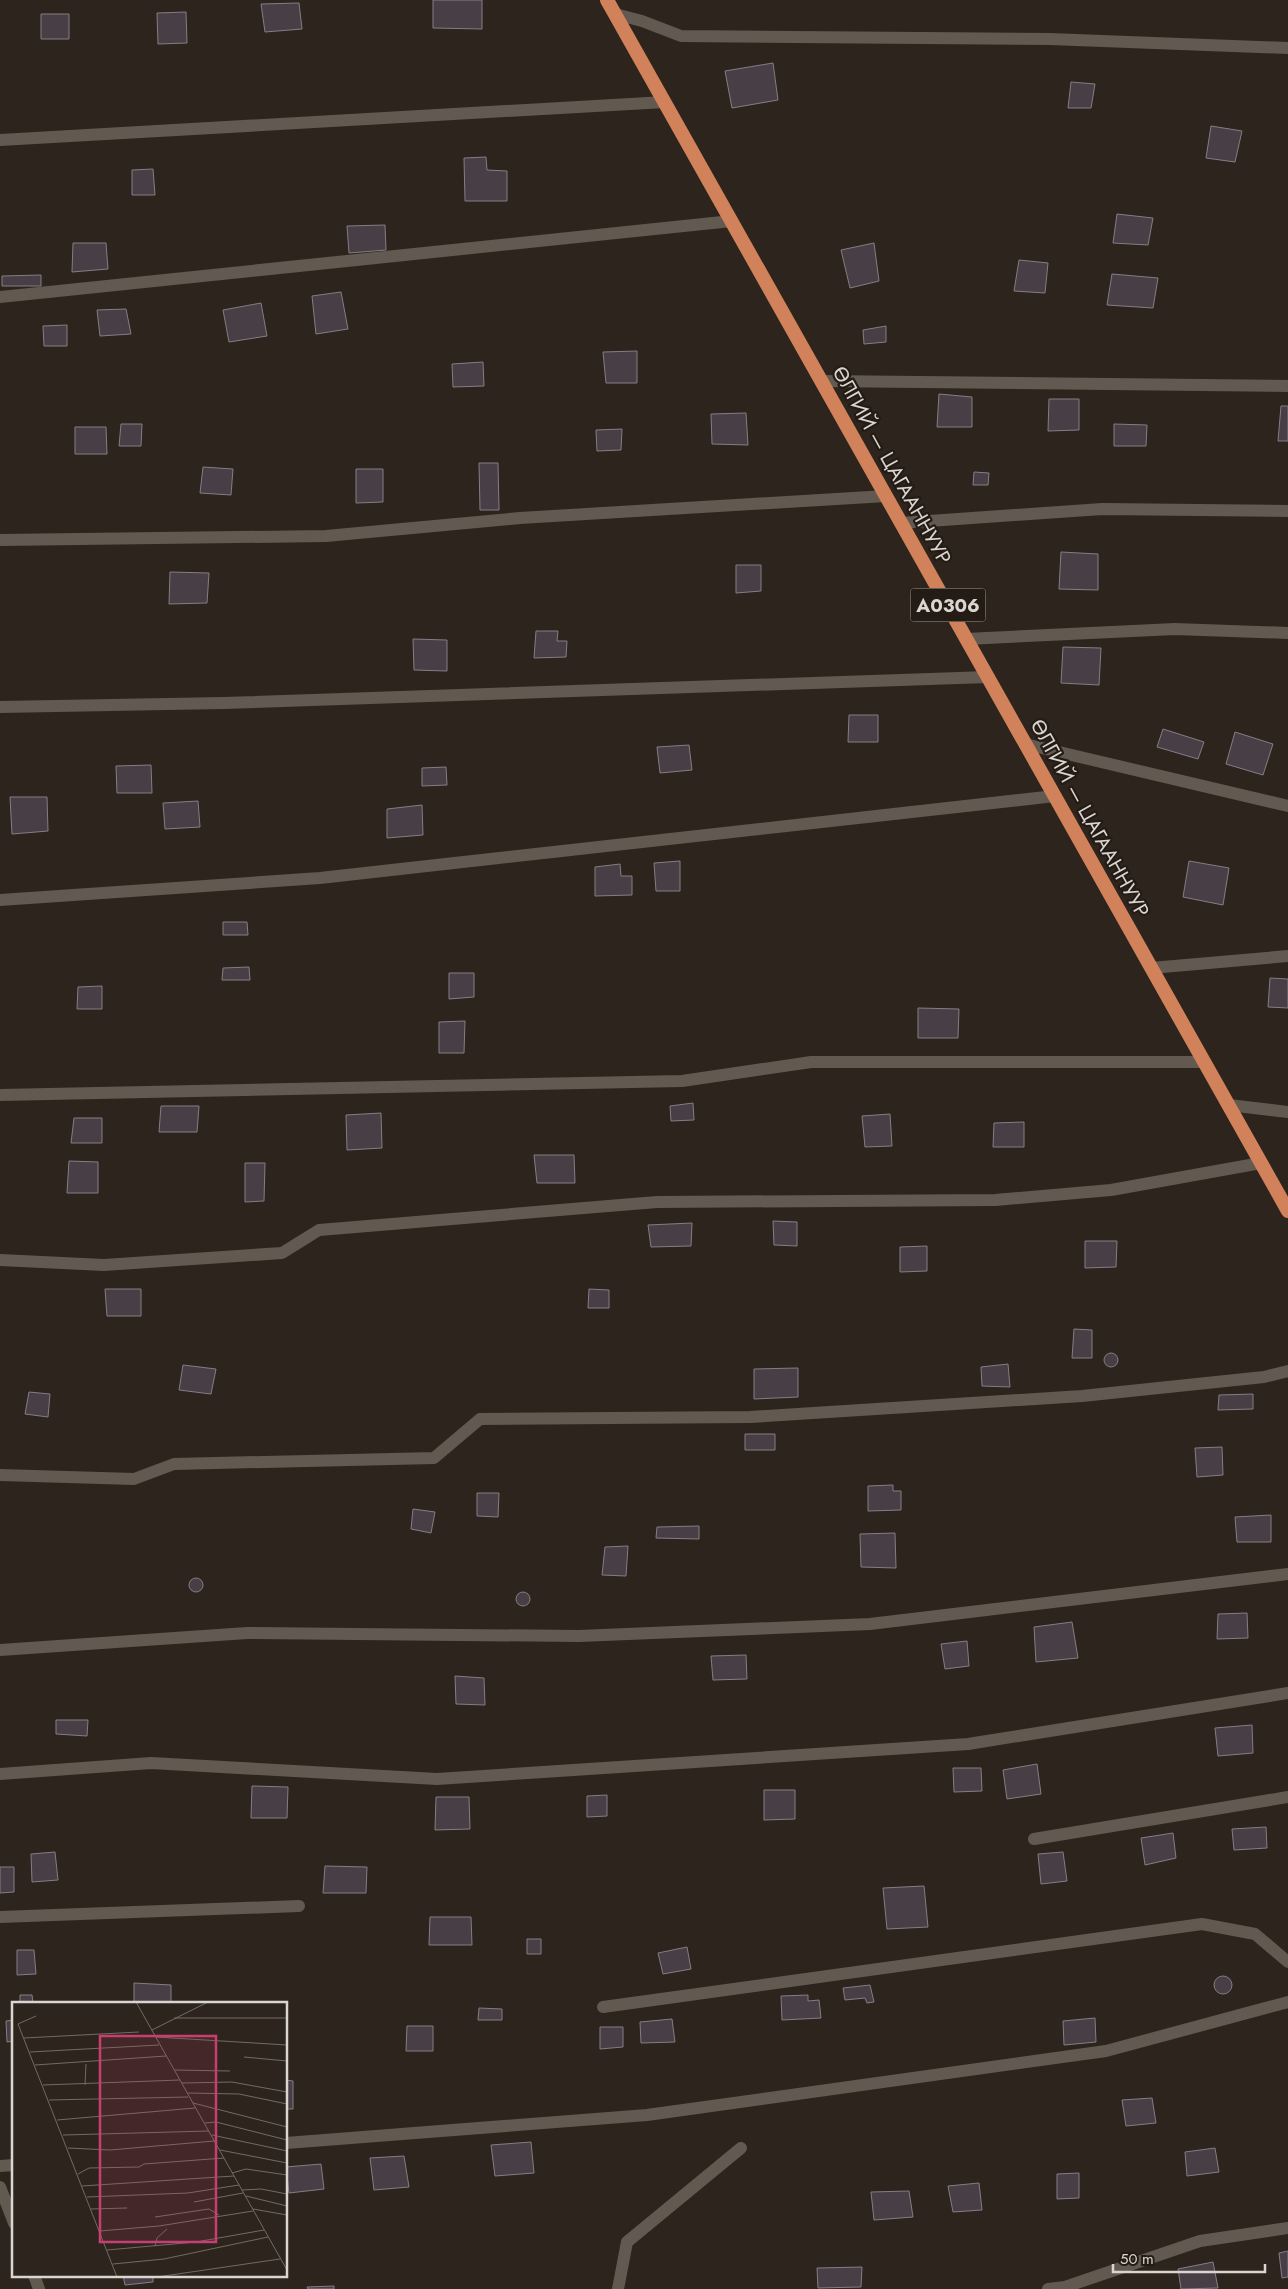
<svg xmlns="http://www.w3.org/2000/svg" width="1288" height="2289" font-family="Jost,sans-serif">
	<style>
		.building { fill: #483f46; stroke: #877c84 }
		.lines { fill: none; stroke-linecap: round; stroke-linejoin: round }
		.minor { stroke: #625950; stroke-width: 12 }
		.trunk { stroke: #d1825a; stroke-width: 14 }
		.labels { text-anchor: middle; stroke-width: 4.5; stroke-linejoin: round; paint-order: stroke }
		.shield { fill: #231b14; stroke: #a39d98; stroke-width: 1 }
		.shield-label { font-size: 19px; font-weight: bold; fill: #dad5d0 }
		.street-label { font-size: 20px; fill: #dad5d0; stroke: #231b14 }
		.inset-road { fill: none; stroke: #726b65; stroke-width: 1 }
		.view { fill: #c73e72; fill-opacity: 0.15; stroke: #c73e72; stroke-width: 2.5 }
		.inset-edge { fill: none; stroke: #dad5d0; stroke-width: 2.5 }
	</style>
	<rect width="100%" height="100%" fill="#2d251d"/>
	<!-- building -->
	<path class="building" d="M433 0H482V29L433 28Z
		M299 3 302 29 265 32 261 4Z
		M186 12 187 43 158 44 157 13Z
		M41 14H69V39H41Z
		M773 63 778 100 732 108 725 71Z
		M1071 82 1095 84 1091 108H1068Z
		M1211 126 1242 131 1235 162 1206 158Z
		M486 157 487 170 507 171V201H465L464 158Z
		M153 169 155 195H132V170Z
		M1117 214 1153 218 1148 245 1113 243Z
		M385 225 386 250 349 253 347 226Z
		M73 243H106L108 269 72 272Z
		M874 243 879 281 850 288 841 250Z
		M1019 260 1048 263 1045 293 1014 291Z
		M1112 274 1158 278 1153 308 1107 305Z
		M41 275V286H2V276Z
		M341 292 348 329 316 334 312 296Z
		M261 303 267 336 229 342 223 310Z
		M126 309 131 334 100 336 97 310Z
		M67 325V346H44L43 326Z
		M886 326V342L864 344 863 330Z
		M637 351V383H606L603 352Z
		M483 362 484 386 453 387 452 364Z
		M939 394 972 397V427H937Z
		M1049 399H1079V430L1048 431Z
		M1281 406H1288V441H1278Z
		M746 413 748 445 712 444 711 414Z
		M121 424H142L141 446H119Z
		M1114 424 1147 425 1146 446H1114Z
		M75 427H106L107 454H75Z
		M622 429 621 450 597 451 596 430Z
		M479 463H498L499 510H480Z
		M203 467 233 469 231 495 200 493Z
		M356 469H383V502L356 503Z
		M974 472 989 473 988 485H973Z
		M1061 552 1098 554V590L1059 589Z
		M736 565H761V591L736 593Z
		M170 572 209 573 207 603 169 604Z
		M536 631H558L557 641H567L566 657 534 658Z
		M413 639 447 640V671L414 670Z
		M1063 647 1101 648 1099 685 1061 683Z
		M849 715H878V742H848Z
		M1163 729 1204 742 1198 759 1157 747Z
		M1235 732 1273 744 1263 775 1226 764Z
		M689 745 692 770 660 773 657 747Z
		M151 765 152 793H117L116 766Z
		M446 767 447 785 422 786V768Z
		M10 797H47L48 831 12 834Z
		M198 801 200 827 165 829 163 803Z
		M422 805 423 835 387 838V809Z
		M680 861V891H656L654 863Z
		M1189 861 1229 868 1223 905 1183 897Z
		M620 864 621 876H632V895L595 896V867Z
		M223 922H247L248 935H223Z
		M249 967 250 980H222L223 968Z
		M449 973H474V997L449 999Z
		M1270 978 1288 979V1008L1268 1007Z
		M102 986V1009H77L78 987Z
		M918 1008 959 1009 958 1038H918Z
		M465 1021 464 1053H439V1022Z
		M693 1103 694 1120 671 1121 670 1106Z
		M161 1106H199L197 1132H159Z
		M381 1113 382 1148 347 1150 346 1115Z
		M890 1114 892 1146 865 1147 862 1116Z
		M74 1118H102V1143H71Z
		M1024 1122V1147H993L994 1123Z
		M534 1155H574L575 1183H537Z
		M69 1161 98 1162V1193H67Z
		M245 1163H265L264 1201 245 1202Z
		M773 1221 797 1222V1246L774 1245Z
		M692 1223 691 1246 651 1247 648 1225Z
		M1085 1241H1117L1116 1267 1085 1268Z
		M927 1246V1271L900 1272V1247Z
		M105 1289H141V1316H107Z
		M589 1289 609 1290V1308H588Z
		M1074 1329 1092 1330V1358H1072Z
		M1104 1360a7 7 0 1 1 14 0a7 7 0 1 1-14 0Z
		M1008 1364 1010 1387 982 1386 981 1367Z
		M183 1365 216 1369 211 1394 179 1390Z
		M798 1368V1397L754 1399V1369Z
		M29 1392 50 1394 48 1417 25 1414Z
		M1253 1394V1409L1218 1410 1219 1395Z
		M745 1434H775V1450H745Z
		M1222 1447 1223 1475 1197 1477 1195 1448Z
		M893 1485V1491H901V1510L868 1511V1486Z
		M477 1493H499L498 1517 477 1516Z
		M413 1509 435 1512 431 1533 411 1529Z
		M1271 1515V1542H1237L1235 1517Z
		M699 1526V1539L656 1538 657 1527Z
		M895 1533 896 1568 861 1567 860 1534Z
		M628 1546 626 1576 602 1575 605 1547Z
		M189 1585a7 7 0 1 1 14 0a7 7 0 1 1-14 0Z
		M516 1599a7 7 0 1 1 14 0a7 7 0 1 1-14 0Z
		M1247 1613 1248 1638 1217 1639 1218 1614Z
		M1072 1622 1078 1658 1036 1662 1034 1627Z
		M967 1641 969 1666 945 1669 941 1644Z
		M746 1655 747 1679 713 1680 711 1656Z
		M455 1676 484 1678 485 1705 456 1704Z
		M56 1720H88L87 1736 56 1734Z
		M1252 1725 1253 1753 1218 1756 1215 1728Z
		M1037 1764 1041 1794 1007 1799 1003 1770Z
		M953 1768H981L982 1791 954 1792Z
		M252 1786 288 1787 287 1818H251Z
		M764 1790H795V1819L764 1820Z
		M607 1795V1816L587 1817V1796Z
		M436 1797H469L470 1829 435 1830Z
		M1266 1827 1267 1848 1234 1850 1232 1829Z
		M1173 1833 1176 1858 1145 1865 1141 1838Z
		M55 1852 58 1880 32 1882 31 1854Z
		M1063 1852 1067 1881 1041 1884 1038 1854Z
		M325 1866 367 1867 366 1893H323Z
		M0 1867H14V1892L0 1893Z
		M924 1886 928 1927 887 1929 883 1888Z
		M430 1917H471L472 1945H429Z
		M527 1939H541V1954H527Z
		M687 1947 691 1969 663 1974 658 1953Z
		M17 1950H34L36 1974 17 1975Z
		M1214 1985a9 9 0 1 1 18 0a9 9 0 1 1-18 0Z
		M134 1983 171 1985V2003H134Z
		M870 1985 874 2002 867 2003 865 1998 845 2000 843 1988Z
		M20 1995H32L33 2003H20Z
		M808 1995V2001L819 2000 821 2018 782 2020 781 1996Z
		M479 2008 502 2009V2020H478Z
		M1095 2018 1096 2042 1064 2045 1063 2021Z
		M672 2019 675 2042 641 2043 640 2022Z
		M14 2020V2041L7 2042 6 2021Z
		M407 2026H433V2051H406Z
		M600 2027H623V2047L600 2049Z
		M286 2080 293 2081V2109H286Z
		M1152 2098 1156 2123 1126 2126 1122 2100Z
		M531 2142 534 2173 495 2176 491 2145Z
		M1215 2148 1219 2172 1187 2176 1185 2152Z
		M404 2156 409 2187 374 2190 370 2158Z
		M321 2164 324 2189 289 2193 286 2167Z
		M1079 2173V2198L1057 2199V2174Z
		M979 2183 982 2210 953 2212 948 2186Z
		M909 2191 913 2217 874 2220 871 2192Z
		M1288 2251V2277L1282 2278 1279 2253Z
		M1213 2262 1218 2288 1181 2289 1178 2269Z
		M862 2267 861 2287 818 2288 817 2268Z
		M123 2275H153V2282L125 2285Z
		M334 2286V2289H308L307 2287Z"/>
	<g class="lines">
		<!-- minor -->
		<path class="minor" d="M615 14 642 21 681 36 1050 39 1288 48
			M0 140 665 102
			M0 297 732 221
			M821 381 1288 386
			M901 523 1102 509 1288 511
			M0 540 326 536 520 518 886 496
			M966 639 1175 629 1288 633
			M0 707 223 703 988 677
			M1025 744 1288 806
			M0 900 320 878 1055 796
			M1151 968 1288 956
			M0 1095 682 1081 811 1062H1204
			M1229 1105 1288 1112
			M0 1260 104 1265 282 1253 319 1230 657 1202 995 1200 1111 1190 1261 1163
			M0 1475 134 1479 174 1464 434 1458 480 1419 750 1417 1082 1396 1264 1377 1288 1371
			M0 1650 247 1633 579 1636 870 1624 1288 1574
			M0 1774 151 1763 437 1779 968 1744 1288 1693
			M1034 1839 1288 1797
			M0 1917 299 1906
			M603 2007 1202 1924 1255 1934 1288 1962
			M286 2143 647 2115 1106 2051 1288 2002
			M0 2166 14 2165
			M0 2187 14 2223
			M34 2275 39 2289
			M618 2289 627 2242 741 2148
			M1048 2289 1065 2287 1200 2241 1288 2228"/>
		<!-- trunk -->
		<path class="trunk" d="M607 0 1288 1211"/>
	</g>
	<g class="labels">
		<!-- shield labels -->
		<rect class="shield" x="910.5" y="588.5" width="75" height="33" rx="4"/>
		<g class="shield-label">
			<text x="948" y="612">A0306</text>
		</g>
		<!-- street labels -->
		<g class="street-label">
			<text transform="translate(892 465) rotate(61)" y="7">ӨЛГИЙ — ЦАГААННУУР</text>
			<text transform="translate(1090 818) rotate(61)" y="7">ӨЛГИЙ — ЦАГААННУУР</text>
		</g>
	</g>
	<!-- overview -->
	<g transform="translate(12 2002)">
		<rect width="275" height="275" fill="#2d251d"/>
		<path class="inset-road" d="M124 0 275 268M24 14 6 22 105 275M162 16H275M140 28 196 0M144 35 275 43M12 36 127 30M18 50 147 43M232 55 275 59M23 63 154 54M163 68 218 69M170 81 220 80 275 90M31 83 168 78M73 83 74 62M176 91 227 92 275 102M37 98 176 95M181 101 275 125M45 118 183 106M193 121 204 120 275 138M51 133 197 129M200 133 275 149M56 146 98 148 202 139M208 148 275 161M220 171 234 167 275 173M66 172 77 166 127 165 132 162 212 156M70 184 222 174M230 188 249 187 275 192M234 194 275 204M75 195 176 191 227 183M182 200 231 191M79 207 115 206M241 207 275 213M143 215 197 207 207 213M88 229 147 224 241 209M143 244 145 236 155 227M95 248 184 240 252 228M101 262 152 257 256 235M145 275 268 257"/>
		<path class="view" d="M88 34H204V240H88Z"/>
		<rect width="275" height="275" class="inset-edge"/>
	</g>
	<!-- scale -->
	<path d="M1113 2264v8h152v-8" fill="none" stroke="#dad5d0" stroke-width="2.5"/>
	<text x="1120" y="2264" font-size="15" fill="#dad5d0" stroke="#231b14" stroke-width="4" paint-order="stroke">50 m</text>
</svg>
